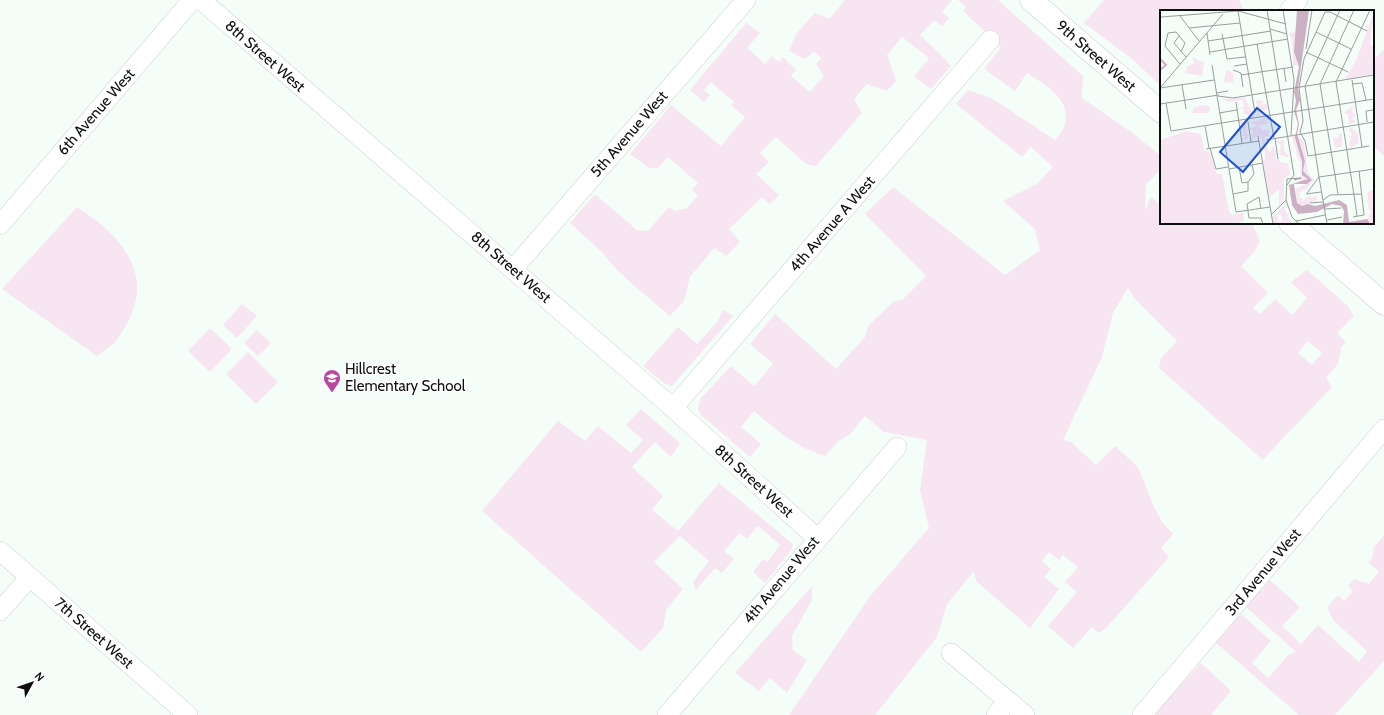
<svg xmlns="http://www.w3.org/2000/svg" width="1384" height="715" font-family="Cabin,sans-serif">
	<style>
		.green { fill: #f7e5f1; fill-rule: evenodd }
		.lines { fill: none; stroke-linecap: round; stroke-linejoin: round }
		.street-casing { stroke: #c9d1cc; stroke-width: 20 }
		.secondary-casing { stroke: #c9d1cc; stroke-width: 23 }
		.street { stroke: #fff; stroke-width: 19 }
		.secondary { stroke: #fff; stroke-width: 22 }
		.labels { text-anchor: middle; stroke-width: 3; stroke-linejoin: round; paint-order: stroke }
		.street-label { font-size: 15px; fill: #0d0f0e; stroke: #fff }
		.poi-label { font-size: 15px; fill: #0d0f0e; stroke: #fff; text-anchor: start }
		.inset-river { fill: none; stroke: #ccb0c4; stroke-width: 2 }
		.inset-road { fill: none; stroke: #989e9b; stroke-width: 1 }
		.view { fill: #1d4ed8; fill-opacity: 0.15; stroke: #1d4ed8; stroke-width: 2 }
		.inset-edge { fill: none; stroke: #0d0f0e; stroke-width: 2 }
	</style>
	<rect width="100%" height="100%" fill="#f5fdf9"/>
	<!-- green -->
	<path class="green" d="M845 0H952L942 12 949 18 942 26 934 20 920 35 939 53 951 66 931 89 914 77 929 58 902 37 887 55 896 81 887 91 867 84 854 99 862 113 816 166 806 164 776 137 760 153 769 162 756 174 779 195 770 204 762 197 729 229 740 242 726 256 714 248 690 277 684 301 670 316C653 301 615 272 604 254L570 223 595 194 637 230 648 231 669 207 675 211 687 208 698 195 692 190 698 183 668 157 658 168H649L630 154 671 105 721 146 745 117 731 105 734 102 711 82 704 90 710 95 704 102 690 90 746 23 760 33 747 48 765 64 772 56 779 62 783 57 796 70 791 76 810 92 824 76 816 64 821 58 814 52 805 59 789 51 797 33 815 13 829 19Z
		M958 0H998L1083 76 1082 98 1134 134 1161 156V170L1146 184 1145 211 1151 197 1161 205V223H1252L1260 241 1254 252 1241 266 1268 293 1253 308 1260 314 1275 299 1292 315 1307 298 1291 282 1307 270 1347 305 1354 316 1337 333 1346 342 1341 347 1338 364 1326 378 1332 387C1309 412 1285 435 1263 460L1159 368 1161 358 1177 341 1135 299 1128 288 1113 313 1102 357 1063 440 1071 442 1096 465 1115 446 1137 466 1142 476 1154 507 1163 523 1173 534 1161 548 1169 557 1106 628 1099 633 1092 627 1073 648 1048 626 1077 592 1065 582 1078 567 1063 555 1059 560 1049 552 1042 561 1051 569 1044 577 1059 589 1030 628 976 581 974 571 947 604 937 637 875 715H789L871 595 929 528 920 490 927 440 884 432 865 416 850 434 837 442 825 456C794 446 779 432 754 411L741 427 761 444 750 457 701 415 698 409 700 399 731 366 754 386 773 364 750 344 775 314 836 369 865 337 868 326 893 302 902 300 926 276 865 214 893 187 1005 275 1040 250 1035 229 1003 201 1037 184 1053 167 1031 147 1022 157 956 104 968 90 993 99 1055 140C1058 136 1064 130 1065 124 1071 98 1045 85 1027 73L1015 91 984 69 1001 47 963 11 966 7ZM1308 341 1322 353 1312 365 1298 353Z
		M1104 0H1239L1244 11H1161V86L1132 59 1084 23Z
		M1384 50V156L1373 146V60Z
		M77 207C120 235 156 273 126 325 123 330 120 336 116 341 111 347 103 351 97 356L2 289Z
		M242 304 257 316 237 338 223 325Z
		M723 310 733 316 672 386 664 383 643 366 678 327 697 344 718 321Z
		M210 328 232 349 210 372 188 351Z
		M257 330 271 343 258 356 244 343Z
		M248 352 278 382 256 404 226 374Z
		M641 409 680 443 671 457 655 442 632 467 663 496 652 510 678 531 719 483 793 544 791 550 765 583 753 572 763 559 767 562 780 545 758 526 747 539 740 533 724 551 734 559 722 573 715 568 696 590 693 582 709 561 680 536 654 562 683 589 666 610 663 628 641 652 482 511 558 421 585 441 598 426 631 453 643 440 626 425Z
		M1384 535V661L1335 715H1299L1216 643 1241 614 1271 641 1252 663 1268 678 1288 655 1296 652 1246 607 1270 580 1300 607 1282 626 1301 644 1318 625 1359 662 1367 651 1333 620 1327 607 1338 595 1344 601 1353 591 1348 586 1354 579 1369 584 1379 572 1368 562 1372 558 1374 547Z
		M812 586V600L792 636 793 650 807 660 787 693 770 678 759 691 735 673Z
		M1201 663 1231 691 1211 715H1157L1155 713Z"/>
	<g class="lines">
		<!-- street casing -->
		<g class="street-casing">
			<path id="street" d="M201 0 673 408 817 538
				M1289 11 1298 0
				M0 225 192 0
				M513 269 746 0
				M673 408 990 40
				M0 551 188 715
				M0 611 30 577
				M951 653 1025 715
				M667 715 897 447
				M996 715 1008 701
				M1142 715 1384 429"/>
		</g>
		<!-- secondary casing -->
		<g class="secondary-casing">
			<path id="secondary" d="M1031 0 1161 112
				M1290 223 1384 304"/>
		</g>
		<!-- street -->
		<use href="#street" class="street"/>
		<!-- secondary -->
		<use href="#secondary" class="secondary"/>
	</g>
	<!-- icons -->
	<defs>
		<g id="school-pin" transform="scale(0.9)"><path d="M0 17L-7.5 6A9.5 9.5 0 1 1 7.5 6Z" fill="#b847a2" stroke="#fff"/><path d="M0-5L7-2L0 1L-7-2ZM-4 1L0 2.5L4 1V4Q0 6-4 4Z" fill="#fff"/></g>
	</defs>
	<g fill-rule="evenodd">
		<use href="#school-pin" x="332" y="378"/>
	</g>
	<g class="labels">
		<!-- street labels -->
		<g class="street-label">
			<text transform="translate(265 56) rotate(41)" y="5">8th Street West</text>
			<text transform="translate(1096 56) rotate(41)" y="5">9th Street West</text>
			<text transform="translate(96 112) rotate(-49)" y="5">6th Avenue West</text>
			<text transform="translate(629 134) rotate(-49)" y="5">5th Avenue West</text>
			<text transform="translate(832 224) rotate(-49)" y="5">4th Avenue A West</text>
			<text transform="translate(511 267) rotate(41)" y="5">8th Street West</text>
			<text transform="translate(754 481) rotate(42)" y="5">8th Street West</text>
			<text transform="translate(1263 572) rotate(-50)" y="5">3rd Avenue West</text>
			<text transform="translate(781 580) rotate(-50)" y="5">4th Avenue West</text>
			<text transform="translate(94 633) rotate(41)" y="5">7th Street West</text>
		</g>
		<!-- poi labels -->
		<g class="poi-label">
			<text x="345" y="374">Hillcrest<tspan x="345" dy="17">Elementary School</tspan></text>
		</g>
	</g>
	<!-- overview -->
	<g transform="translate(1160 10)">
		<rect width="214" height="214" fill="#f5fdf9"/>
		<path d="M214 2 210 33 211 36 214 35V64L185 69 196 50ZM136 22 134 43 138 55 133 56 132 29 129 23ZM32 47 44 53 42 66 25 63 27 57 34 53ZM66 60 73 63 74 73 64 72ZM85 88 94 107 89 108V105L84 104V99H78L84 97 82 90 69 92 62 89ZM96 90 104 91 101 95 107 94 108 99 99 103V106L96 104 99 103 97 94H99H96ZM47 95 50 98 48 103H32L34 97ZM194 95 192 101 195 106 192 108 196 112 189 115 188 105 184 102ZM103 108H106L108 114 99 115 102 120H109V126L104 127 107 139 110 143 113 136 117 144 115 147 122 153H128L129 156 126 158 129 159 130 165 124 169V188L119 197V179L109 188 103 149H105V142L101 127 98 125 91 131 93 121 90 119 96 116 93 113 89 115 92 111 86 112 88 129 82 130 85 126H81L84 123H81L82 115 79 111H97ZM191 118 197 122 199 132 191 138 189 134 192 124 189 120ZM26 121 41 124 44 140 50 143 57 164H62L69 201 72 205 83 203 84 211 73 214H0V130ZM182 123V137L175 138 173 128H179L178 124ZM137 125 144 132 148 163 154 170 145 180 140 179 146 182 139 180 142 182 138 183 140 185 138 187 143 189 142 192 149 185 151 188 156 186 157 190 142 196 137 193 136 179 152 170 143 161 145 151ZM132 126H135L138 132 142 165 148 167 143 173 136 171 141 170 140 155ZM124 130V140L130 148 118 144 122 142 117 141 120 140 121 135 116 131ZM211 180 214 182V214H194L206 212 211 201 209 200 207 183ZM123 196 132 214 113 213 112 207 116 204 119 209 117 211 122 212 121 205 117 203Z" fill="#f7e5f1"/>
		<path d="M137 0H149L138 78 140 90 136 100 139 114 137 124 145 151 143 161 152 170 147 174H134L137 193 142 196 148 194 155 196 179 190 187 195 189 212 207 209 210 214H183L184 201 181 196 172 194 157 202 138 204 132 195 129 175 148 169 142 165V152L135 127 138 114 134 101 136 91 134 82 139 57 134 42Z" fill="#ccb0c4"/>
		<path class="inset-river" d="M0 49 6 55 0 60"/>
		<path class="inset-road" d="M107 0 120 81M123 0 134 70 131 125M78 1 95 103M20 6 39 31M1 7 78 1 126 14M29 18 80 13M110 19 127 24M207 21 170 2H165L144 49 139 78 143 111 140 122 145 131 148 146 209 136M156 22 191 39M47 23 50 45M62 24 67 49 85 47M19 26 14 33 26 47M48 31 111 21M97 34 114 128M146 39 152 0M50 42 128 29M146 42 188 62M20 54 5 36 8 23 16 22 25 33 21 42M52 55 76 202 110 197M74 56 87 54M124 59 126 72M73 60 81 63 83 77M81 65 133 57M192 70 202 137M192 74 202 73 206 90M22 75 26 99M0 78 63 4M0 78 54 70M120 81 134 165 127 175M56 83 68 81M58 86 73 88 214 65M76 92 82 133M6 93 11 121 214 89M0 94 59 85M59 103 77 100M88 112 91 132M207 112 206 101 214 100M45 116 49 138M98 126 113 214M115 128 118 149M106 130 214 112M50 138 56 159 68 157M46 139 99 131M79 157 82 173 88 172M69 159 103 153M175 165 178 184M175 165 160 74 194 0M134 170 141 168 127 169 126 190 132 207 139 214M147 183 159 167 145 76 180 0M73 184 88 181V172L94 164 92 155M146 184 161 182M194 185 176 72 210 0M194 185 197 206M163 190 170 185 201 184M150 193 163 192M101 199 99 187 87 194 89 208H101L103 214M165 199 181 198M111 205 126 190M193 207 204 205 199 161M167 210 182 207M136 211 165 205M167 214 159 167 214 159"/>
		<path class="view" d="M97 98 120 117 83 162 60 142Z"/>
		<rect width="214" height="214" class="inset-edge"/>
	</g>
	<!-- north arrow -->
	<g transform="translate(32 683) rotate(50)" stroke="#ffffff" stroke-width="3" paint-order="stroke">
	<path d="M0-3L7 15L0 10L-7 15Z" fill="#0d0f0e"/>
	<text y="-6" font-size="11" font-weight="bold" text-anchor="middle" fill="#0d0f0e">N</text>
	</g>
</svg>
